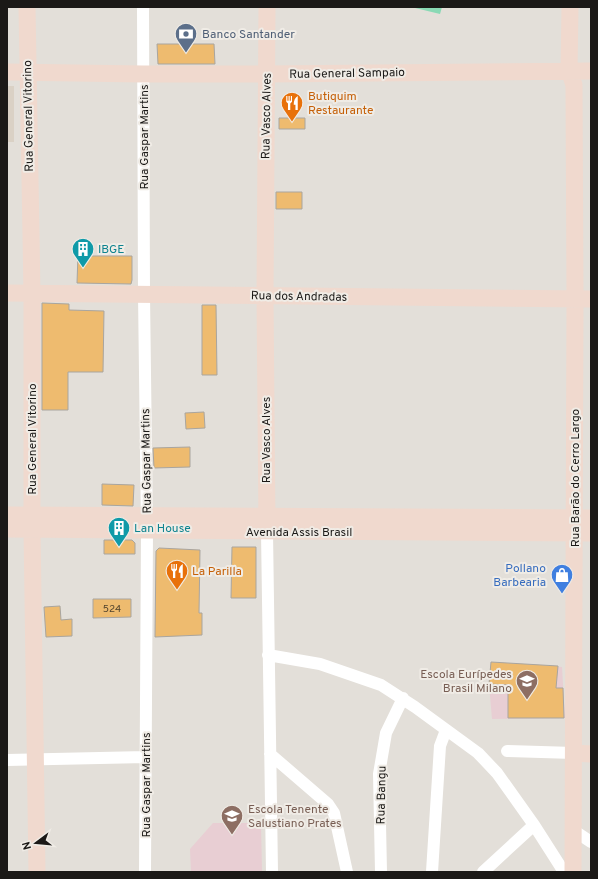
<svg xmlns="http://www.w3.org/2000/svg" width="598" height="879" font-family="Overpass,sans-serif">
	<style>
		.built { fill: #dad1c5 }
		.education { fill: #e8ced3 }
		.green { fill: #8ad9b5 }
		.building { fill: #eebb6f; stroke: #a9a59f }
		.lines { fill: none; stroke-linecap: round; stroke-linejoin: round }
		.street { stroke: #fff; stroke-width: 12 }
		.secondary { stroke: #f0d9ce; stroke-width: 17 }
		.labels { text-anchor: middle; stroke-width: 4; stroke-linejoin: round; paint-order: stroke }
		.number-label { font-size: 10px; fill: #50422d }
		.service-label { font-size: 12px; fill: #4e5e75; stroke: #f0ece6; text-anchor: start }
		.street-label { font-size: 12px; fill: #1b1917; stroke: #f0ece6 }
		.food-label { font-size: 12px; fill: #c56008; stroke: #f0ece6; text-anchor: start }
		.culture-label { font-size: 12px; fill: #0d838f; stroke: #f0ece6; text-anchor: start }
		.shop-label { font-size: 12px; fill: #366cbe; stroke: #f0ece6; text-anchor: end }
		.education-label { font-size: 12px; fill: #785e54; stroke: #f0ece6; text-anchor: end }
	</style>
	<rect width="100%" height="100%" fill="#e3dfd9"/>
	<!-- built -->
	<path class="built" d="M7 86H14V142H7Z"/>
	<!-- education -->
	<path class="education" d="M491 662 562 667 565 718 492 719 489 684Z
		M213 823H261L262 872H191L190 849Z"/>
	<!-- green -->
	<path class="green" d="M411 7H442L440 14Z"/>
	<!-- building -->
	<path class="building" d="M157 44H214L215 64H158Z
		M279 118H305V129H279Z
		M276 192H302V209H276Z
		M78 254H89V256H132V280L131 284 77 283Z
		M42 303 69 304V310L104 311 103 372H68V410H42Z
		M202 305H216L217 375H202Z
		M204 412 205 428 186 429 185 413Z
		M190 447V467L154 468 153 448Z
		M102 484 134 485 133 506 102 505Z
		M104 540H132L135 543V554H104Z
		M232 547H256V598H231Z
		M159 548 200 550 199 613H202V635L155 637 156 551Z
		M93 599H131V617L93 618Z
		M60 606 61 620 72 619V636L46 637 44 607Z
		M491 662 558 666 556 688H563L564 718H508V685L489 684Z"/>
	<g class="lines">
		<!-- street -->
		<path class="street" d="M143 7 144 294 147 531 145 872
			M267 532 272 872
			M268 655 320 664 381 685 415 707 478 753 497 773 534 825 564 872
			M507 751 574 753
			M270 754 328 804 334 813 347 872
			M7 760 146 757
			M573 830 591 842
			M381 872 379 774 386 733 403 698
			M432 872 440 746 446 730
			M483 872 534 825"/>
		<!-- secondary -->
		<path class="secondary" d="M27 7 32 293V529L37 872
			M570 7 569 70 574 85 575 299 573 872
			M7 72 143 74H267L591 71
			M7 293 591 299
			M7 515 591 518
			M267 527 265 295 267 7
			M7 529 591 533
			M574 753 591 754"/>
	</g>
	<!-- icons -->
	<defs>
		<g id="bank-pin" transform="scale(1.15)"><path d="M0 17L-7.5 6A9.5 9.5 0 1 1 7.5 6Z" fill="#5c6f8a" stroke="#f0ece6"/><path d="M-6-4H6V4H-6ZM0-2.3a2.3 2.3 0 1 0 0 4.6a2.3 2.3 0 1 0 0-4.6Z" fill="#fff"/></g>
		<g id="restaurant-pin" transform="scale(1.15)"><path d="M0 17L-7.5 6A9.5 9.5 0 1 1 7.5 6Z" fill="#e8710a" stroke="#f0ece6"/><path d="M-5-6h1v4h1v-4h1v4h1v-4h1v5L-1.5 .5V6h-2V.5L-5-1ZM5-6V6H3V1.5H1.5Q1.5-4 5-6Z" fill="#fff"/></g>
		<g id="building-pin" transform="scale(1.15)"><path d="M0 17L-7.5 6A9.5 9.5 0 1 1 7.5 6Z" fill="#0f9aa8" stroke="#f0ece6"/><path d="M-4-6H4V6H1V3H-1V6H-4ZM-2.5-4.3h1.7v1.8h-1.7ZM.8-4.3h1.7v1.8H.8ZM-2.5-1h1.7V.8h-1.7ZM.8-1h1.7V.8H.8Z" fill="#fff"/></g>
		<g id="shop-pin" transform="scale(1.15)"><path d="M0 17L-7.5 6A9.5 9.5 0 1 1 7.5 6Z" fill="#3f7fe0" stroke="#f0ece6"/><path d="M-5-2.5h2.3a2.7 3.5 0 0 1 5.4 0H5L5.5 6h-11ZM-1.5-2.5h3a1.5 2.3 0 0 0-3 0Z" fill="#fff"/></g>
		<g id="school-pin" transform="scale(1.15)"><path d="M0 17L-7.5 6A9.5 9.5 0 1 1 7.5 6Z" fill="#8d6e63" stroke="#f0ece6"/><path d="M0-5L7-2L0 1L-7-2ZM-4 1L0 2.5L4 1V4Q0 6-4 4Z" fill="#fff"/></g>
	</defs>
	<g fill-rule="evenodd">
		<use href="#bank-pin" x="186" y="34"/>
		<use href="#restaurant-pin" x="292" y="103"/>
		<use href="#building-pin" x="83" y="249"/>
		<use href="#building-pin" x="119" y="528"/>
		<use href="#restaurant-pin" x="177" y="571"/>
		<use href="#shop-pin" x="562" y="575"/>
		<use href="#school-pin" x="527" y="681"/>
		<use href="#school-pin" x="232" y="816"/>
	</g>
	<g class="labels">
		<!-- number labels -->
		<g class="number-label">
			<text x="112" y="612">524</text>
		</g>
		<!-- service labels -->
		<g class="service-label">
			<text x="202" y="38">Banco Santander</text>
		</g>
		<!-- street labels -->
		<g class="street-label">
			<text transform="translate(347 73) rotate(-1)" y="4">Rua General Sampaio</text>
			<text transform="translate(28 116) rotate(-91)" y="4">Rua General Vitorino</text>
			<text transform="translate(266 116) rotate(-89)" y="4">Rua Vasco Alves</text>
			<text transform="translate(144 137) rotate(-90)" y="4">Rua Gaspar Martins</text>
			<text transform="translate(299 296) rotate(1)" y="4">Rua dos Andradas</text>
			<text transform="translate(32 439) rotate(-90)" y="4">Rua General Vitorino</text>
			<text transform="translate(266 440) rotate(-90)" y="4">Rua Vasco Alves</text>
			<text transform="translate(146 461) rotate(-91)" y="4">Rua Gaspar Martins</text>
			<text transform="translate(575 478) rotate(-90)" y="4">Rua Barão do Cerro Largo</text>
			<text x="299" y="536">Avenida Assis Brasil</text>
			<text transform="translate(146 785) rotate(-90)" y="4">Rua Gaspar Martins</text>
			<text transform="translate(381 795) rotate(-89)" y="4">Rua Bangu</text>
		</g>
		<!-- food labels -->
		<g class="food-label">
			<text x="308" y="100">Butiquim<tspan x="308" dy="14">Restaurante</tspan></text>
			<text x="192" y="575">La Parilla</text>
		</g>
		<!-- culture labels -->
		<g class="culture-label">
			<text x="98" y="253">IBGE</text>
			<text x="134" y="532">Lan House</text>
		</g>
		<!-- shop labels -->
		<g class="shop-label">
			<text x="546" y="572">Pollano<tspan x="546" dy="14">Barbearia</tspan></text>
		</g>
		<!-- education labels -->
		<g class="education-label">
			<text x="512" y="678">Escola Eurípedes<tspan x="512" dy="14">Brasil Milano</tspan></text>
			<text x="248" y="813" text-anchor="start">Escola Tenente<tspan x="248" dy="14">Salustiano Prates</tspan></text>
		</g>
	</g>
	<!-- border -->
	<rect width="598" height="879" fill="none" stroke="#1b1917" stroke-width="16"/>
	<!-- north arrow -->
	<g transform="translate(36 843) rotate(254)" stroke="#f0ece6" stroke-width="3" paint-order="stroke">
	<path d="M0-3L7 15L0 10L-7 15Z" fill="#1b1917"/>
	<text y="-6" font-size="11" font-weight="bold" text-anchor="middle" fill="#1b1917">N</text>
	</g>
</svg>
